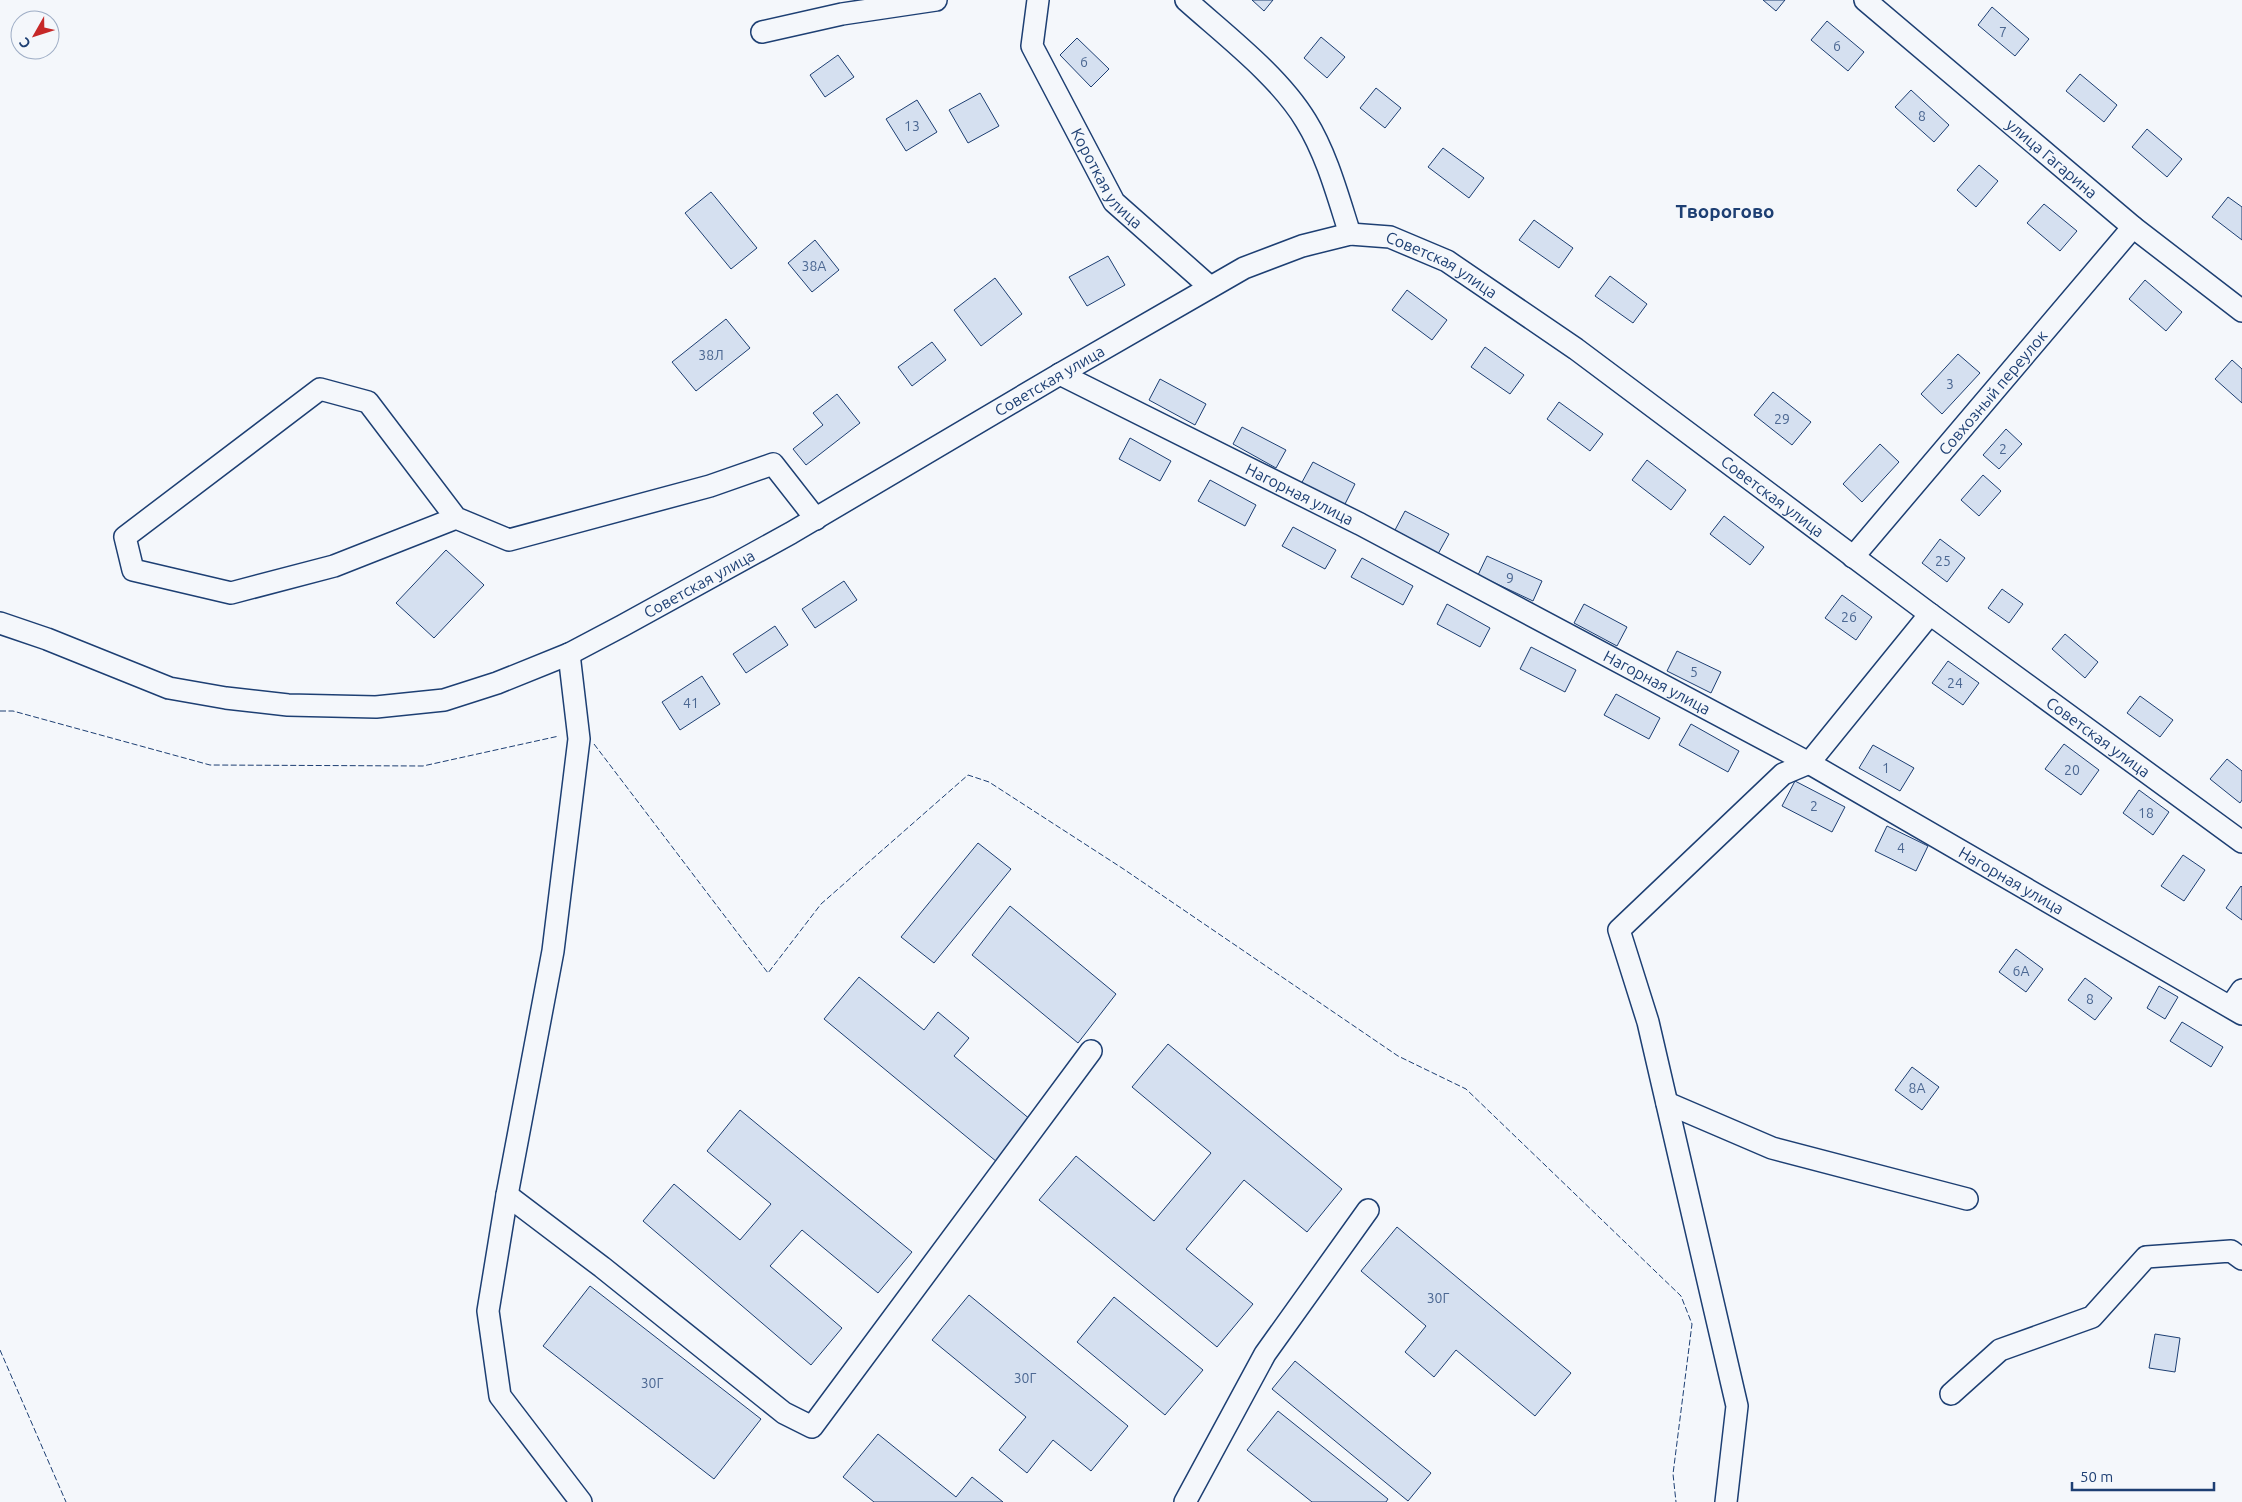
<svg xmlns="http://www.w3.org/2000/svg" width="2242" height="1502" font-family="Ubuntu,sans-serif">
	<style>
		.building { fill: #d5e0f0; stroke: #1d3f73 }
		.lines { fill: none; stroke-linecap: round; stroke-linejoin: round }
		.minor-casing { stroke: #1d3f73; stroke-width: 24 }
		.minor { stroke: #f4f7fb; stroke-width: 21 }
		.fence { stroke: #1d3f73; stroke-width: 1; stroke-dasharray: 6 2.5; stroke-linecap: butt }
		.labels { text-anchor: middle; stroke-width: 4; stroke-linejoin: round; paint-order: stroke }
		.number-label { font-size: 14px; fill: #4b6792 }
		.street-label { font-size: 16px; fill: #1d3f73; stroke: #f4f7fb }
		.quarter-label { font-size: 19px; font-weight: bold; fill: #1d3f73; stroke: #f4f7fb }
	</style>
	<rect width="100%" height="100%" fill="#f4f7fb"/>
	<!-- building -->
	<path class="building" d="M1252 0H1273L1264 11Z
		M1763 0H1785L1776 11Z
		M1992 7 2029 39 2015 56 1978 25Z
		M1827 21 1864 52 1848 71 1811 40Z
		M1321 37 1345 57 1327 78 1304 58Z
		M1077 38 1109 69 1091 87 1060 55Z
		M838 55 854 77 825 97 810 75Z
		M2080 74 2117 105 2104 122 2066 91Z
		M1376 88 1401 108 1385 128 1360 108Z
		M1911 90 1949 125 1934 142 1895 107Z
		M980 93 999 126 968 143 949 110Z
		M917 100 937 132 906 151 886 119Z
		M2147 129 2182 159 2167 177 2132 147Z
		M1443 148 1484 178 1469 198 1428 167Z
		M1979 165 1998 181 1976 207 1957 190Z
		M711 192 757 248 731 269 685 213Z
		M2228 197 2242 207V240L2212 217Z
		M2044 204 2077 231 2060 251 2027 223Z
		M1534 220 1573 248 1559 268 1519 240Z
		M815 240 839 270 812 292 788 263Z
		M1108 256 1125 285 1087 306 1069 277Z
		M1610 276 1647 304 1633 323 1595 296Z
		M995 278 1022 314 981 346 954 310Z
		M2145 280 2182 312 2166 331 2129 299Z
		M1407 290 1447 320 1432 340 1392 310Z
		M726 319 750 348 696 391 672 362Z
		M932 342 946 360 912 386 898 367Z
		M1485 347 1524 375 1510 394 1471 367Z
		M1958 354 1980 373 1942 414 1921 394Z
		M2232 360 2242 369V403L2215 379Z
		M1160 379 1206 404 1195 425 1149 400Z
		M1773 392 1811 422 1792 445 1754 415Z
		M837 394 860 423 806 465 793 449 823 425 813 413Z
		M1559 402 1603 434 1590 451 1547 419Z
		M1242 427 1286 450 1276 468 1233 444Z
		M2006 429 2022 444 1999 469 1983 455Z
		M1130 438 1171 461 1160 481 1119 459Z
		M1880 444 1899 462 1862 502 1843 484Z
		M1647 460 1686 490 1671 510 1632 480Z
		M1313 462 1355 484 1344 506 1301 484Z
		M1983 475 2001 491 1979 516 1961 500Z
		M1210 480 1256 505 1245 526 1198 501Z
		M1405 511 1449 534 1438 554 1395 530Z
		M1724 516 1764 547 1750 565 1710 534Z
		M1293 527 1336 550 1325 569 1282 546Z
		M1940 539 1965 558 1947 582 1922 563Z
		M446 550 484 585 434 638 396 603Z
		M1487 556 1542 581 1533 601 1478 575Z
		M1362 558 1413 586 1403 605 1351 577Z
		M844 581 857 600 815 628 802 609Z
		M2002 589 2023 604 2009 623 1988 608Z
		M1842 595 1872 617 1856 640 1825 618Z
		M1447 604 1490 628 1480 647 1437 624Z
		M1584 604 1627 627 1617 646 1574 623Z
		M775 626 788 645 746 673 733 654Z
		M2065 634 2098 662 2085 678 2052 649Z
		M1531 647 1576 670 1565 692 1520 669Z
		M1677 651 1721 672 1711 693 1667 671Z
		M1948 661 1979 683 1963 705 1932 683Z
		M702 676 720 704 680 730 662 702Z
		M1616 694 1660 718 1649 739 1604 715Z
		M2140 696 2173 720 2160 737 2127 713Z
		M1691 724 1739 751 1728 772 1679 745Z
		M2064 744 2099 770 2081 795 2045 769Z
		M1873 745 1914 768 1900 791 1859 768Z
		M2227 759 2242 771V800L2240 803 2210 779Z
		M1795 781 1845 807 1832 832 1782 806Z
		M2139 790 2169 812 2153 835 2123 813Z
		M1887 826 1928 846 1916 871 1875 851Z
		M978 843 1011 869 934 963 901 937Z
		M2183 855 2205 870 2184 901 2161 886Z
		M2241 886 2242 887V920L2226 908Z
		M1010 906 1116 994 1078 1043 972 955Z
		M2016 949 2043 969 2026 992 1999 972Z
		M859 977 924 1030 938 1012 969 1038 954 1056 1031 1120 997 1162 824 1019Z
		M2085 978 2112 998 2095 1020 2068 1000Z
		M2159 986 2178 997 2165 1019 2147 1008Z
		M2182 1022 2223 1047 2211 1067 2170 1041Z
		M1168 1044 1342 1189 1307 1232 1244 1180 1186 1249 1253 1304 1217 1347 1039 1200 1076 1156 1154 1221 1211 1153 1132 1087Z
		M1912 1067 1939 1087 1922 1110 1895 1090Z
		M740 1110 912 1252 878 1293 802 1230 770 1266 842 1328 811 1365 643 1221 674 1184 740 1240 771 1204 707 1151Z
		M1397 1227 1571 1373 1535 1416 1456 1350 1434 1377 1405 1352 1426 1326 1361 1271Z
		M590 1286 761 1419 714 1479 543 1346Z
		M969 1295 1128 1426 1091 1471 1053 1440 1027 1473 999 1450 1026 1417 932 1340Z
		M1114 1297 1203 1370 1165 1415 1077 1342Z
		M2155 1334 2180 1338 2175 1372 2149 1368Z
		M1295 1361 1431 1473 1408 1501 1272 1389Z
		M1278 1411 1388 1499 1386 1502H1312L1247 1450Z
		M878 1434 956 1497 972 1477 1003 1502H874L843 1477Z"/>
	<g class="lines">
		<!-- minor casing -->
		<g class="minor-casing">
			<g id="minor">
				<path id="s1" d="M1038 0 1032 46 1114 202 1210 287"/>
				<path d="M1186 0C1225 35 1279 76 1306 121 1327 155 1338 197 1350 234"/>
				<path id="s2" d="M1865 0 2133 227 2242 311"/>
				<path d="M762 32 842 14 936 0"/>
				<path id="s3" d="M1060 374 1360 524 1809 763 2242 1014"/>
				<path d="M456 518 334 566 231 593 133 570 125 537 320 389 368 402 456 518 509 540 710 486 773 464 816 519"/>
				<path id="s4" d="M1853 557 2133 227"/>
				<path id="s5" d="M0 623 47 639 169 688 226 698 288 705 376 707 444 700 497 683 569 654 622 626 791 533 1060 374 1244 268 1302 246 1350 234 1390 237 1447 261 1576 349 1930 614 2242 842"/>
				<path d="M569 654 579 739 553 951 507 1195 488 1311 500 1396 581 1502"/>
				<path d="M2231 1006 2242 990"/>
				<path d="M1667 1103 1772 1148 1967 1199"/>
				<path d="M507 1195 602 1267 784 1413 812 1427 1091 1051"/>
				<path d="M1951 1394 2000 1350 2092 1317 2146 1257 2231 1251 2242 1259"/>
				<path d="M1185 1502 1265 1354 1368 1210"/>
				<path d="M1726 1502 1737 1406 1648 1022 1619 930 1783 774 1809 763 1930 614"/>
			</g>
		</g>
		<!-- minor -->
		<use href="#minor" class="minor"/>
		<!-- fence -->
		<path class="fence" d="M0 711H13L210 765 423 766 559 736
			M594 744 768 973 821 904 968 775 989 782 1122 868 1398 1056 1466 1089 1681 1296 1692 1324 1673 1474 1676 1502
			M0 1350 66 1502"/>
	</g>
	<g class="labels">
		<!-- number labels -->
		<g class="number-label">
			<text x="2003" y="37">7</text>
			<text x="1837" y="51">6</text>
			<text x="1084" y="67">6</text>
			<text x="1922" y="121">8</text>
			<text x="912" y="131">13</text>
			<text x="814" y="271">38А</text>
			<text x="711" y="360">38Л</text>
			<text x="1950" y="389">3</text>
			<text x="1782" y="424">29</text>
			<text x="2003" y="454">2</text>
			<text x="1943" y="566">25</text>
			<text x="1510" y="583">9</text>
			<text x="1849" y="622">26</text>
			<text x="1694" y="677">5</text>
			<text x="1955" y="688">24</text>
			<text x="691" y="708">41</text>
			<text x="1886" y="773">1</text>
			<text x="2072" y="775">20</text>
			<text x="1814" y="811">2</text>
			<text x="2146" y="818">18</text>
			<text x="1901" y="853">4</text>
			<text x="2021" y="976">6А</text>
			<text x="2090" y="1004">8</text>
			<text x="1917" y="1093">8А</text>
			<text x="1438" y="1303">30Г</text>
			<text x="1025" y="1383">30Г</text>
			<text x="652" y="1388">30Г</text>
		</g>
		<!-- street labels -->
		<g class="street-label">
			<text dy="6" stroke="none"><textPath href="#s2" startOffset="245">улица Гагарина</textPath></text>
			<text dy="6" stroke="none"><textPath href="#s1" startOffset="199">Короткая улица</textPath></text>
			<text dy="6" stroke="none"><textPath href="#s5" startOffset="1579">Советская улица</textPath></text>
			<text dy="6" stroke="none"><textPath href="#s5" startOffset="1144">Советская улица</textPath></text>
			<text dy="6" stroke="none"><textPath href="#s4" startOffset="216">Совхозный переулок</textPath></text>
			<text dy="6" stroke="none"><textPath href="#s3" startOffset="268">Нагорная улица</textPath></text>
			<text dy="6" stroke="none"><textPath href="#s5" startOffset="1984">Советская улица</textPath></text>
			<text dy="6" stroke="none"><textPath href="#s5" startOffset="739">Советская улица</textPath></text>
			<text dy="6" stroke="none"><textPath href="#s3" startOffset="672">Нагорная улица</textPath></text>
			<text dy="6" stroke="none"><textPath href="#s5" startOffset="2389">Советская улица</textPath></text>
			<text dy="6" stroke="none"><textPath href="#s3" startOffset="1078">Нагорная улица</textPath></text>
		</g>
		<!-- quarter labels -->
		<g class="quarter-label">
			<text x="1725" y="218">Творогово</text>
		</g>
	</g>
	<!-- north arrow -->
	<g transform="translate(35 35) rotate(231)"><circle r="24" fill="#f4f7fb" stroke="#9eadc5"/>
	<path d="M0-4L9 19L0 12L-9 19Z" fill="#c62828"/>
	<text y="-8" font-size="14" font-weight="bold" text-anchor="middle" fill="#1d3f73">С</text>
	</g>
	<!-- scale -->
	<path d="M2072 1482v8h142v-8" fill="none" stroke="#1d3f73" stroke-width="2.5"/>
	<text x="2080" y="1482" font-size="15" fill="#1d3f73" stroke="#f4f7fb" stroke-width="4" paint-order="stroke">50 m</text>
</svg>
